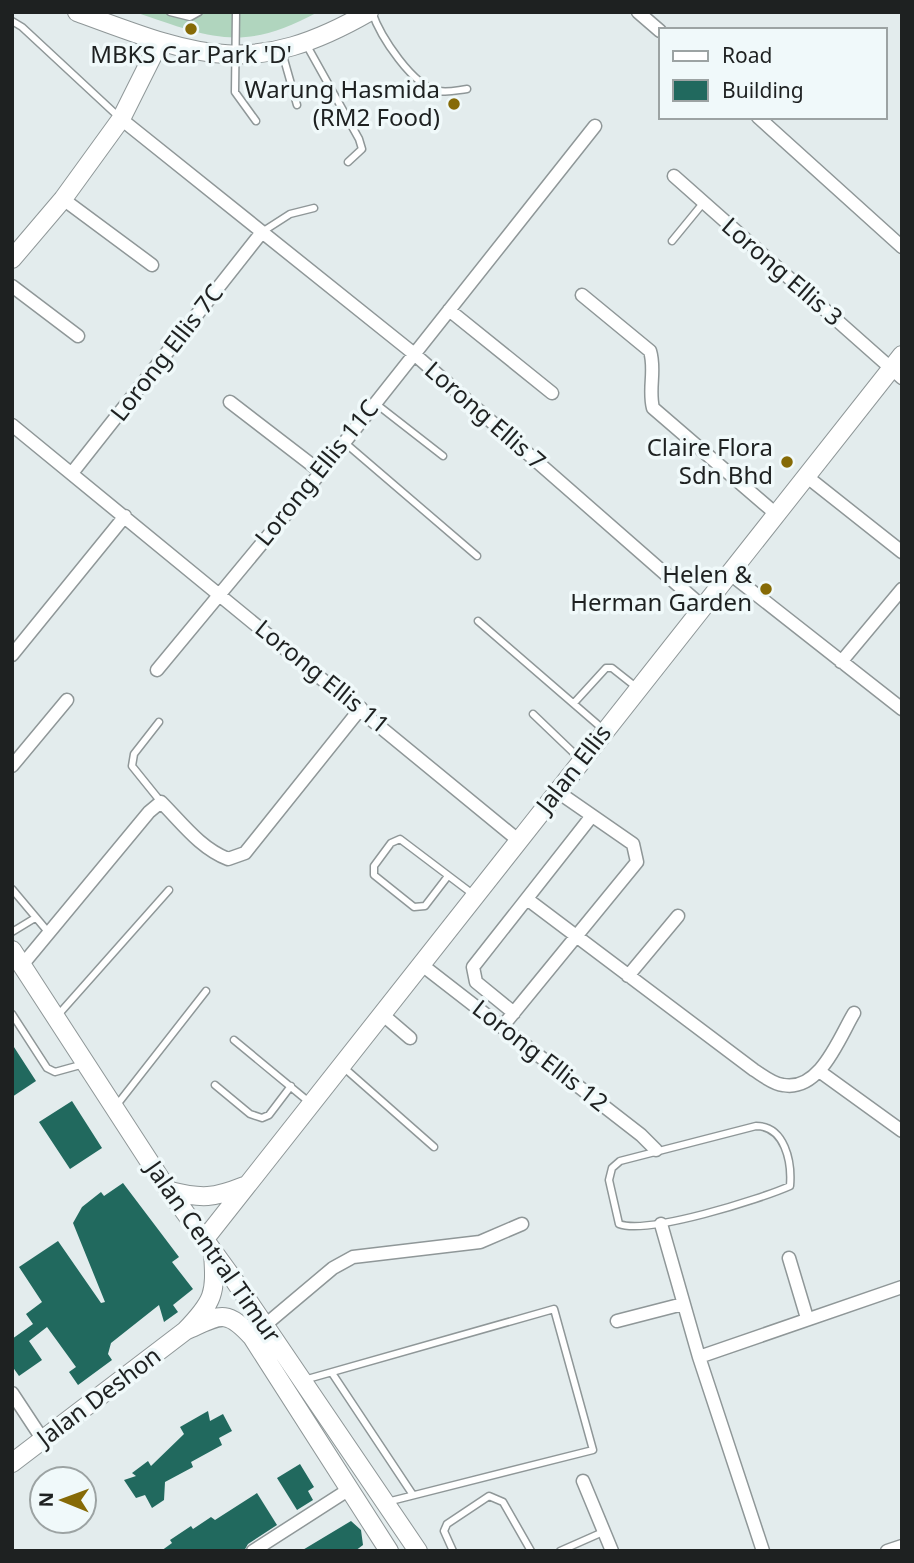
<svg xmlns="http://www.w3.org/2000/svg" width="914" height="1563" font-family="'Noto Sans',sans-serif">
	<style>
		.green { fill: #b0d5be }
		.building { fill: #21695e }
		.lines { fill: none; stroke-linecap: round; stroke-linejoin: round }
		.lane-casing { stroke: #8f9798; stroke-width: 9 }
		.street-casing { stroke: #8f9798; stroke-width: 15 }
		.secondary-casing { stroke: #8f9798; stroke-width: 20 }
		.lane { stroke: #fff; stroke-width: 6 }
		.street { stroke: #fff; stroke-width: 12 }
		.secondary { stroke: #fff; stroke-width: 18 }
		.poi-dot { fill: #866a06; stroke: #f0f9fa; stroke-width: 2.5 }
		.labels { text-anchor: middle; stroke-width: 7; stroke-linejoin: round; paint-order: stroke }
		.poi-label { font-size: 24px; fill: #1e2121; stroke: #f0f9fa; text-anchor: end }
		.street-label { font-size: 24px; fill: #1e2121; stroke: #f0f9fa }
	</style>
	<rect width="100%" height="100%" fill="#e3eced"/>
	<!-- green -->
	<path class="green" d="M135 12H318C243 53 211 38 135 12Z"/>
	<!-- building -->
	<path class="building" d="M12 1044 36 1081 12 1097Z
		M72 1101 102 1148 70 1169 39 1122Z
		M123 1183 179 1257 172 1262 193 1289 173 1305 178 1312 164 1322 159 1305 111 1343 108 1354 112 1360 78 1385 69 1372 76 1367 47 1327 29 1341 42 1360 19 1376 12 1366V1339L33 1324 26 1314 42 1302 19 1267 58 1241 101 1303 105 1302 73 1223 82 1207 101 1192 104 1196Z
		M208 1411 210 1421 223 1414 232 1431 219 1438 222 1445 191 1462 193 1467 165 1482 164 1500 152 1508 145 1495 136 1498 124 1480 136 1476 132 1473 148 1461 151 1466 184 1434 180 1427Z
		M300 1464 314 1487 308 1491 313 1500 297 1510 277 1478Z
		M257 1493 277 1525 248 1544 244 1551H161L172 1543 170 1540 191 1526 193 1529 211 1517 215 1520Z
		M351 1521 361 1530 363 1545 355 1551H301Z"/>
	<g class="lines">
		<!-- lane casing -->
		<g class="lane-casing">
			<path id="lane" d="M170 12 190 17 199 12
				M236 12 235 92 256 121
				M372 12C380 36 413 87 439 91 448 93 458 90 467 89
				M12 21 22 27 120 118
				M306 44 359 139 362 149 348 162
				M282 52 297 105
				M262 232 290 214 314 208
				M672 241 704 202
				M375 403 443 456
				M344 442 477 556
				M478 621 604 730
				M574 703 606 668H612L636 687
				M533 714 580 759
				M159 722 134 754 132 766 161 802
				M448 876 425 906 414 907 374 875V866L391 843 400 839 474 895
				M12 889 49 933
				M12 932 35 918
				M12 1014 47 1068 55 1072 84 1064
				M58 1015 169 890
				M234 1040 309 1102
				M342 1066 434 1147
				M215 1085 250 1114 262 1118 269 1115 291 1086
				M116 1106 206 991
				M756 1126C785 1126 792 1162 790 1186 761 1199 647 1235 619 1224L609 1180 612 1168 620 1161Z
				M332 1373 413 1495
				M304 1380 554 1309 593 1450 387 1502
				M453 1551 444 1531 447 1524 489 1496 503 1502 531 1551
				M560 1551 603 1532"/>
		</g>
		<!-- street casing -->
		<g class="street-casing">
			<path id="street" d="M638 12 660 31
				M758 117 902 247
				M121 119 413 353 703 607
				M674 176 902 378
				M63 199 152 265
				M12 286 78 336
				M582 295 650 351C656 370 648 389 653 408L776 514
				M449 310 552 393
				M230 402 321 472
				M12 425 518 840
				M72 473 262 232
				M806 476 902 552
				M729 573 902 709
				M12 655 125 516
				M841 662 902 589
				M157 670 321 472 595 126
				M12 766 67 700
				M527 899 754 1070C762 1075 773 1084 783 1085 820 1092 839 1038 854 1013
				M23 964 149 812 161 802C182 823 200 848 228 859L245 853 361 708
				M422 965 641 1135 656 1150
				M628 976 678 916
				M514 1013 476 982 473 967 591 817
				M382 1014 410 1038
				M502 1027 637 862 633 844 558 792
				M819 1071 902 1131
				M661 1224 699 1357 763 1551
				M789 1258 807 1318
				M617 1321 683 1304
				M264 1326 333 1268 353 1257 480 1242 522 1224
				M699 1357 902 1287
				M12 1393 43 1440
				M583 1481 612 1551
				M253 1551 348 1490
				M887 1551 902 1546"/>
		</g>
		<!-- secondary casing -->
		<g class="secondary-casing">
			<path id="secondary" d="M77 12C196 56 251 80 369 12
				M12 259 63 199 121 119 159 43
				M12 950 160 1178 234 1280 418 1551
				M170 1191C202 1199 214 1198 244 1186
				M204 1240 902 355
				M185 1331C219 1316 225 1307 252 1337L389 1551
				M12 1463 185 1331C214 1301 216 1294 213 1253"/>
		</g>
		<!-- lane -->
		<use href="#lane" class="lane"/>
		<!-- street -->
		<use href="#street" class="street"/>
		<!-- secondary -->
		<use href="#secondary" class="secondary"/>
	</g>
	<!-- markers -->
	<g class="poi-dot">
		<circle cx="191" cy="29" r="7"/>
		<circle cx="454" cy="104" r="7"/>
		<circle cx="787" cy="462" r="7"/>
		<circle cx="766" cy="589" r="7"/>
	</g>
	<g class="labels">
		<!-- poi labels -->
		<g class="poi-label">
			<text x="191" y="63" text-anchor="middle">MBKS Car Park 'D'</text>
			<text x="440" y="98">Warung Hasmida<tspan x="440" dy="28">(RM2 Food)</tspan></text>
			<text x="773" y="456">Claire Flora<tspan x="773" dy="28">Sdn Bhd</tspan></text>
			<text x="752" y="583">Helen &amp;<tspan x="752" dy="28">Herman Garden</tspan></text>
		</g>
		<!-- street labels -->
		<g class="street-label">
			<text transform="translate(782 272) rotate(41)" y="8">Lorong Ellis 3</text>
			<text transform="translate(167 353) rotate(-52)" y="8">Lorong Ellis 7C</text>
			<text transform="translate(485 416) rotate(41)" y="8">Lorong Ellis 7</text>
			<text transform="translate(317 473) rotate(-51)" y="8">Lorong Ellis 11C</text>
			<text transform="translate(322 677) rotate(39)" y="8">Lorong Ellis 11</text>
			<text transform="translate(574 769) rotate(-52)" y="8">Jalan Ellis</text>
			<text transform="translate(540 1056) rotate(38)" y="8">Lorong Ellis 12</text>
			<text transform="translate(213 1252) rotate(55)" y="8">Jalan Central Timur</text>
			<text transform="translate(99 1397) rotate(-37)" y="8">Jalan Deshon</text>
		</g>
	</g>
	<!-- border -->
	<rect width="914" height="1563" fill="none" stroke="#1e2121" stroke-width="28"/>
	<!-- legend -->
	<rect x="659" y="28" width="228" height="91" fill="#f0f9fa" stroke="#9ca3a3" stroke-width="2"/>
	<rect x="673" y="51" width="35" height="10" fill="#ffffff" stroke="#9ca3a3" stroke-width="2"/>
	<text x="722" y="63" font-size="21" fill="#1e2121">Road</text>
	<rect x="673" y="80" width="35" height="21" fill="#21695e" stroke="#9ca3a3" stroke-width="2"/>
	<text x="722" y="98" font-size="21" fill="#1e2121">Building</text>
	<!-- north arrow -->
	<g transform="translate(63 1500) rotate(271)"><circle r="33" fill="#f0f9fa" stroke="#9ca3a3" stroke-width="2"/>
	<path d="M0-5L12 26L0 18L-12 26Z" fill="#866a06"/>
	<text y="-10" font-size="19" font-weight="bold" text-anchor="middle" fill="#1e2121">N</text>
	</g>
</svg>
